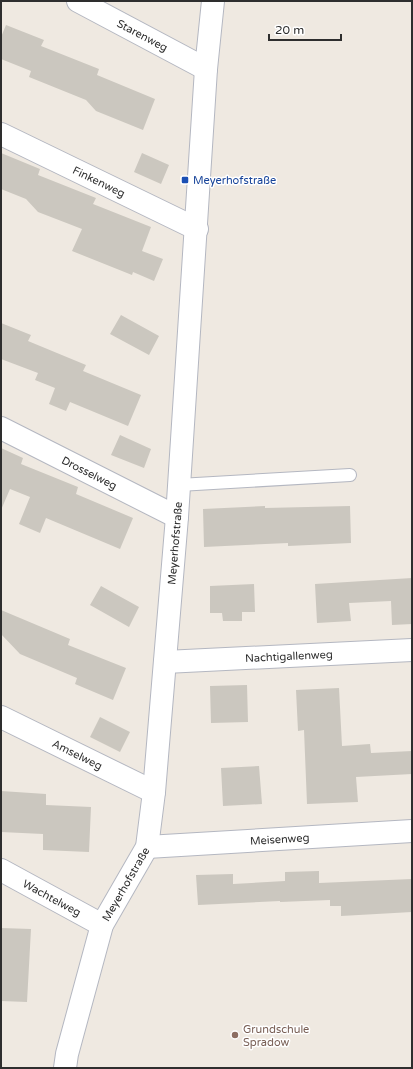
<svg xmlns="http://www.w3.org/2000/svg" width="413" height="1069" font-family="'Varela Round',sans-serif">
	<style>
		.building { fill: #cbc7bf }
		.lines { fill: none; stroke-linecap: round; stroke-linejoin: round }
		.lane-casing { stroke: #b4b7c1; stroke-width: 14 }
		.street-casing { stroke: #b4b7c1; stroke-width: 24 }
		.lane { stroke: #fff; stroke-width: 12 }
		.street { stroke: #fff; stroke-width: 22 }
		.transit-dot { fill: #1a4fb4; stroke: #fff; stroke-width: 1.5 }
		.education-dot { fill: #8d6e63; stroke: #fff; stroke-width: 1.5 }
		.labels { text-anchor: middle; stroke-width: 3; stroke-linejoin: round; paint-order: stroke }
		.street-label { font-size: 11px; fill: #2e2e2e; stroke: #fff }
		.transit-label { font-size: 11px; fill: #164399; stroke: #fff; text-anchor: start }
		.education-label { font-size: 11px; fill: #785e54; stroke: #fff; text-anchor: start }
	</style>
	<rect width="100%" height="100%" fill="#efe9e1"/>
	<!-- building -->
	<path class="building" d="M6 25 44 40 41 46 99 69 97 75 155 99 143 130 96 111 86 100 29 77 31 71 1 59V37Z
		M1 153 40 169 38 175 96 198 93 204 151 227 142 251 163 259 154 281 133 272 132 275 72 251 82 229 38 212 26 199 1 189Z
		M142 153 169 165 161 184 134 172Z
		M121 315 159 336 149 355 110 334Z
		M1 323 31 335 28 341 86 365 83 371 141 395 128 426 70 402 66 411 49 404 55 388 35 380 38 373 1 359Z
		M120 435 151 449 144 468 111 455Z
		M1 448 23 458 21 464 78 487 76 494 133 518 120 549 46 518 40 533 19 524 30 497 10 489 1 510Z
		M265 506V508L350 506 351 543 288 546V543L204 547 203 509Z
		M412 578V624L392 625 391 601 349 603 351 621 317 623 315 584Z
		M254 584 255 612H242V621H223L222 613H210V586Z
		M101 586 139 607 129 627 90 605Z
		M1 610 70 639 68 645 126 668 113 700 75 684 77 678 20 654 1 634Z
		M247 685 248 722 211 723 210 686Z
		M339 688 342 746 370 744 371 753 412 751V774L356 777 358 802 307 804 304 730 298 731 296 690Z
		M100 717 130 732 120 752 90 737Z
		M259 766 262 804 223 806 221 768Z
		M1 791 46 794V805L91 807 89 852 43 850V834L1 832Z
		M319 871V883L412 879V912L341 916V906H330V900L280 902V901L198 905 196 875 233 874V884L285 881V872Z
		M1 928 31 929 27 1002 1 1001Z"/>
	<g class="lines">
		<!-- lane casing -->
		<g class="lane-casing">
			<path id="lane" d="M179 485 350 475"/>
		</g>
		<!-- street casing -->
		<g class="street-casing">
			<g id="street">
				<path id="s1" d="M78 1 206 69"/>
				<path id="s2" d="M1 134 197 229"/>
				<path id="s3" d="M1 428 177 517"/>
				<path id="s4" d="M165 662 412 650"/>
				<path id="s5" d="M1 717 154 792"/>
				<path id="s6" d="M147 847 412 831"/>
				<path id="s7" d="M1 870 102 925"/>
				<path id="s8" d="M65 1068 67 1054 102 925 147 847 154 792 177 517 206 69 213 1"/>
			</g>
		</g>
		<!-- lane -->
		<use href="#lane" class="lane"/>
		<!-- street -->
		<use href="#street" class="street"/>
	</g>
	<!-- markers -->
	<rect class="transit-dot" x="181" y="176" width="8" height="8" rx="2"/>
	<circle class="education-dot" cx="235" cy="1035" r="4"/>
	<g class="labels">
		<!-- street labels -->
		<g class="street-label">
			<text dy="4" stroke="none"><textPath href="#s1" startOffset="73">Starenweg</textPath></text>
			<text dy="4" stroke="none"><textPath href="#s2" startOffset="109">Finkenweg</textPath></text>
			<text dy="4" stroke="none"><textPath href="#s3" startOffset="99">Drosselweg</textPath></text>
			<text dy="4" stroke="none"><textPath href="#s8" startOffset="543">Meyerhofstraße</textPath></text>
			<text dy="4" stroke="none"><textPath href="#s4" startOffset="124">Nachtigallenweg</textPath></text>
			<text dy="4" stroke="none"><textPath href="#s5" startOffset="85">Amselweg</textPath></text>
			<text dy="4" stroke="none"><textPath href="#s6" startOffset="133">Meisenweg</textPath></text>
			<text dy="4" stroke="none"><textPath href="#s8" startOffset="195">Meyerhofstraße</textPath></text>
			<text dy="4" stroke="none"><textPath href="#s7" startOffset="58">Wachtelweg</textPath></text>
		</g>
		<!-- transit labels -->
		<g class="transit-label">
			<text x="193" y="184">Meyerhofstraße</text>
		</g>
		<!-- education labels -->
		<g class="education-label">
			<text x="243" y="1033">Grundschule<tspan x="243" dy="13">Spradow</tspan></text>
		</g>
	</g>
	<!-- border -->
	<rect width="413" height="1069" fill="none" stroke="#2e2e2e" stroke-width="4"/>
	<!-- scale -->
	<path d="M269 34v6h72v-6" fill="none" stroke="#2e2e2e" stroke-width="2"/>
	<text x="275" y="34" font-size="12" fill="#2e2e2e" stroke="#ffffff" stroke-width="3" paint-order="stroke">20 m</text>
</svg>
